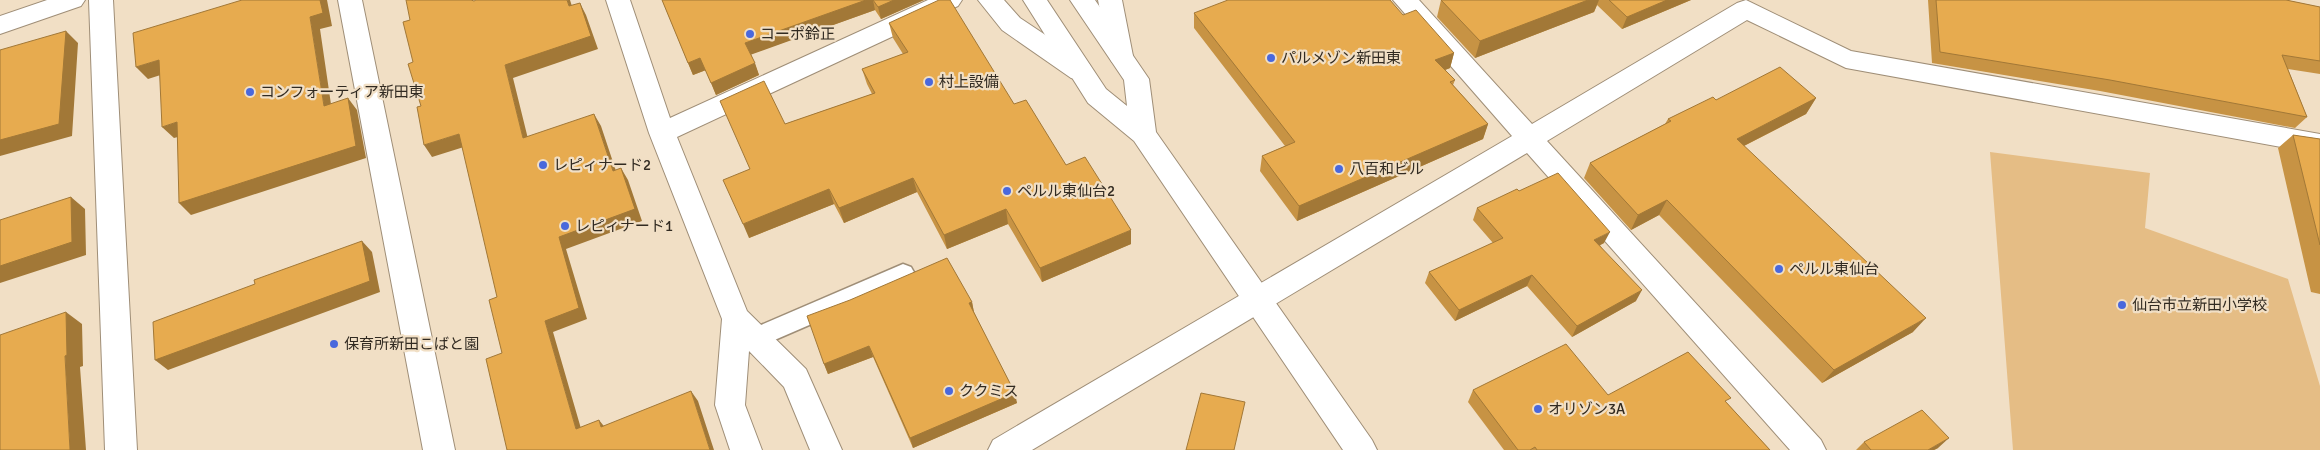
<svg xmlns="http://www.w3.org/2000/svg" width="2320" height="450" font-family="Signika,'Noto Sans JP',sans-serif">
	<style>
		.green { fill: #e5bd85 }
		.lines { fill: none; stroke-linecap: round; stroke-linejoin: round }
		.lane-casing { stroke: #9f8e77; stroke-width: 3 }
		.street-casing { stroke: #9f8e77; stroke-width: 2 }
		.secondary-casing { stroke: #9f8e77; stroke-width: 2 }
		.lane { fill: #fff; fill-rule: evenodd }
		.street { fill: #fff; fill-rule: evenodd }
		.secondary { fill: #fff; fill-rule: evenodd }
		.wall { fill: #c79344 }
		.shaded-wall { fill: #a27837 }
		.building { fill: #e7ab4f; stroke: #a27837 }
		.poi-dot { fill: #4a68dc; stroke: #f1dfc5; stroke-width: 2 }
		.labels { text-anchor: middle; stroke-width: 4.5; stroke-linejoin: round; paint-order: stroke }
		.poi-label { font-size: 15px; fill: #312a21; stroke: #f1dfc5; text-anchor: start }
	</style>
	<rect width="100%" height="100%" fill="#f1dfc5"/>
	<!-- green -->
	<path class="green" d="M1990 152 2150 173 2145 228 2288 279 2320 386V450H2013Z"/>
	<g class="lines">
		<!-- lane casing -->
		<g class="lane-casing">
			<path id="lane" d="M903 264 911 267 915 274 911 281 763 345 755 348 747 345 743 338 747 331Z"/>
		</g>
		<!-- street casing -->
		<g class="street-casing">
			<path id="street" d="M47 0H85L81 6 0 34V16Z
				M89 0H113L137 450H105Z
				M338 0H362L455 450H423Z
				M606 0H630L670 118 928 0H962L958 6 677 137 747 311 806 369 842 450H810L784 387 749 351 745 405 762 450H730L715 405 722 319 649 133Z
				M978 0H1004L1020 18 1089 64 1093 71 1089 78 1080 80 1071 78 1002 30Z
				M1098 0H1122L1133 56 1130 62 1121 65 1112 62 1109 56Z
				M1393 0H1419L1532 124 1737 3 1746 0 1851 51 2320 134V154L1846 68 1747 20 1547 141 1821 440 1826 450H1790L1527 153 1032 450H988L993 440 1512 136Z"/>
		</g>
		<!-- secondary casing -->
		<g class="secondary-casing">
			<path id="secondary" d="M1023 0H1047L1106 89 1127 106 1124 80 1070 0H1095L1149 79 1156 132 1372 440 1377 450H1343L1134 141 1088 103Z"/>
		</g>
		<!-- lane -->
		<use href="#lane" class="lane"/>
		<!-- street -->
		<use href="#street" class="street"/>
		<!-- secondary -->
		<use href="#secondary" class="secondary"/>
	</g>
	<!-- wall -->
	<path class="wall" d="M662 0H924L881 19 875 10 751 54 759 75 716 95 706 70 693 75Z
		M1441 0H1691L1622 29 1597 5 1594 12 1475 58 1437 17Z
		M1928 0H2286L2320 7V74L2288 69 2307 117 2295 128 2100 91 1932 63Z
		M1194 13 1403 15 1454 53 1450 68 1445 70 1455 80 1453 85 1488 124 1483 139 1297 221 1260 171 1262 156 1285 146 1194 28Z
		M889 23 1014 104 1066 165 1131 244 1042 282 1008 224 947 249 917 192 844 223 834 204 749 238 750 169 785 124 872 94 867 84 862 69 903 54 893 38Z
		M1816 98 1806 114 1744 146 1913 332 1822 383 1659 215 1631 230 1584 178 1590 163 1665 124 1668 119 1716 100Z
		M2293 135 2320 139V294L2311 292 2278 148Z
		M1519 191 1604 243 1600 245 1636 301 1572 337 1527 286 1455 321 1425 283 1429 272 1493 243 1473 220 1477 208Z
		M972 302 974 312 1017 403 913 448 873 357 828 374 824 364Z
		M1473 390 1608 395 1727 403 1770 450H1504L1468 402Z
		M1864 442 1938 448 1934 450H1856Z"/>
	<!-- shaded-wall -->
	<path class="shaded-wall" d="M320 0H327L332 26 320 29 333 118 324 106 310 17Z
		M567 0H570L576 19 569 6Z
		M866 0H873L875 10 750 55 745 43Z
		M894 0H924L881 19 878 7Z
		M1588 0H1599L1594 12 1475 58 1480 41Z
		M1667 0H1691L1622 29 1627 17Z
		M580 3 586 15 598 49 513 78 531 151 523 138 505 65Z
		M66 31 78 43 72 136 0 156V140Z
		M1454 53 1450 68 1432 75 1435 60Z
		M700 58 706 70 693 75 688 63Z
		M159 60 170 72 148 79 136 67Z
		M755 63 759 75 716 95 711 83Z
		M348 98 357 110 366 158 191 215 179 203Z
		M1816 98 1806 114 1728 154 1737 139Z
		M594 114 601 126 620 183 613 171Z
		M177 122 189 134 174 138 162 127Z
		M1488 124 1483 139 1297 221 1299 206Z
		M459 134 467 146 432 157 424 145Z
		M621 168 628 180 642 221 566 249 587 319 553 332 584 439 576 429 545 321 559 237Z
		M913 178 917 192 844 223 839 208Z
		M829 189 834 204 749 238 743 224Z
		M71 197 85 209 86 255 0 283V266Z
		M1667 200 1659 215 1631 230 1638 215Z
		M1006 209 1008 224 947 249 944 235Z
		M1131 230V244L1042 282 1040 268Z
		M1610 232 1604 243 1589 251 1594 240Z
		M362 241 372 252 380 292 168 370 155 360Z
		M1532 275 1527 286 1455 321 1459 310Z
		M1642 290 1636 301 1572 337 1577 326Z
		M972 302 974 313 969 303Z
		M66 312 82 324 83 366 80 367 86 450H70L65 356Z
		M1926 318 1913 332 1822 383 1834 370Z
		M869 346 873 357 828 374 824 364Z
		M691 391 698 401 714 450H710Z
		M1015 393 1017 403 913 448 910 438Z
		M599 420 607 430 601 427Z
		M1949 438 1938 448 1934 450H1928Z"/>
	<!-- building -->
	<path class="building" d="M242 0H320L323 13 310 17 324 106 348 98 356 146 179 203 177 122 162 127 159 60 136 67 133 33Z
		M406 0H471L474 1 476 0H567L569 6 580 3 591 36 505 65 523 138 594 114 613 171 621 168 635 209 559 237 579 308 545 321 576 429 599 420 601 427 691 391 710 450H507L486 359 502 353 489 300 497 297 459 134 424 145 417 107 421 106 408 64 413 62 403 22 410 20Z
		M662 0H866L745 43 755 63 711 83 700 58 688 63Z
		M873 0H894L878 7Z
		M939 0H950L1014 104 1026 100 1066 165 1085 157 1131 230 1040 268 1006 209 944 235 913 178 839 208 829 189 743 224 723 180 750 169 720 101 764 81 785 124 875 93 862 69 908 52 889 23Z
		M1228 0H1390L1403 15 1416 10 1454 53 1435 60 1455 80 1450 82 1488 124 1299 206 1262 156 1295 142 1194 13Z
		M1441 0H1588L1480 41Z
		M1609 0H1667L1627 17Z
		M1936 0H2286L2320 7V61L2282 55 2307 117 2110 80 1940 52Z
		M66 31 59 124 0 140V50Z
		M1780 67 1816 98 1737 139 1926 318 1834 370 1667 200 1638 215 1590 163 1671 121 1668 119 1713 97 1716 100Z
		M2293 135 2320 139V245Z
		M1558 173 1610 232 1594 240 1642 290 1577 326 1532 275 1459 310 1429 272 1503 238 1477 208 1517 189 1519 191Z
		M71 197 72 242 0 266V220Z
		M362 241 370 281 155 360 153 322 255 284 254 280Z
		M947 258 972 302 969 303 1015 393 910 438 869 346 824 364 807 316 850 300Z
		M66 312 67 355 65 356 70 450H0V335Z
		M1566 344 1608 395 1688 352 1731 398 1725 401 1770 450H1537L1535 447 1530 450H1518L1473 390Z
		M1201 393 1245 402 1234 450H1186Z
		M1922 410 1949 438 1928 450H1871L1864 442Z"/>
	<!-- markers -->
	<g class="poi-dot">
		<circle cx="750" cy="34" r="5"/>
		<circle cx="1271" cy="58" r="5"/>
		<circle cx="929" cy="82" r="5"/>
		<circle cx="250" cy="92" r="5"/>
		<circle cx="543" cy="165" r="5"/>
		<circle cx="1339" cy="169" r="5"/>
		<circle cx="1007" cy="191" r="5"/>
		<circle cx="565" cy="226" r="5"/>
		<circle cx="1779" cy="269" r="5"/>
		<circle cx="2122" cy="305" r="5"/>
		<circle cx="334" cy="344" r="5"/>
		<circle cx="949" cy="391" r="5"/>
		<circle cx="1538" cy="409" r="5"/>
	</g>
	<g class="labels">
		<!-- poi labels -->
		<g class="poi-label">
			<text x="760" y="39">コーポ鈴正</text>
			<text x="1281" y="63">パルメゾン新田東</text>
			<text x="939" y="87">村上設備</text>
			<text x="260" y="97">コンフォーティア新田東</text>
			<text x="553" y="170">レピィナード2</text>
			<text x="1349" y="174">八百和ビル</text>
			<text x="1017" y="196">ペルル東仙台2</text>
			<text x="575" y="231">レピィナード1</text>
			<text x="1789" y="274">ペルル東仙台</text>
			<text x="2132" y="310">仙台市立新田小学校</text>
			<text x="344" y="349">保育所新田こばと園</text>
			<text x="959" y="396">ククミス</text>
			<text x="1548" y="414">オリゾン3A</text>
		</g>
	</g>
</svg>
